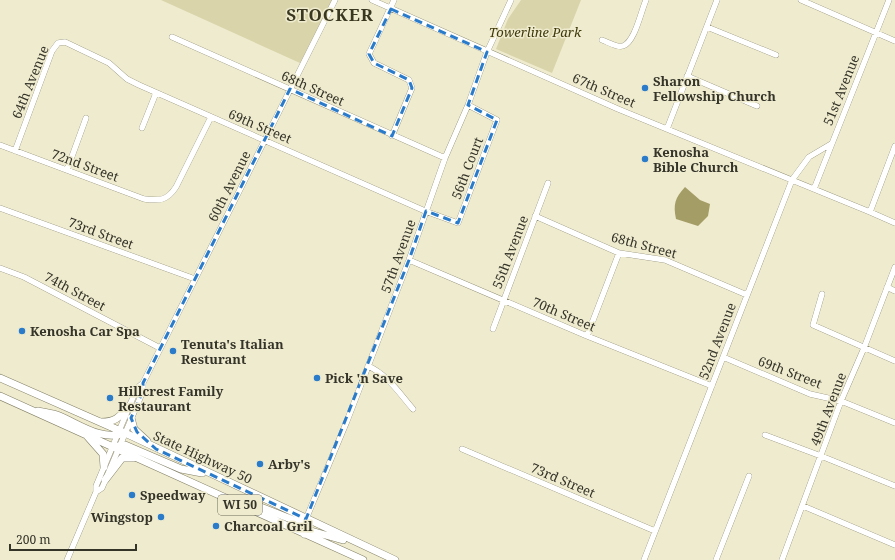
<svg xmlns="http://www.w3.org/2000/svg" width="895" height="560" font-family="'Noto Serif',serif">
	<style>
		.green { fill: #d9d4a9 }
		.water { fill: #a59d66 }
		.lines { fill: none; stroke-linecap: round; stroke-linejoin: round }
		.minor-casing { stroke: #838066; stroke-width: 6 }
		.major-casing { stroke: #838066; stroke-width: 8 }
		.minor { stroke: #fff; stroke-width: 5.5 }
		.major { stroke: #fff; stroke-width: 7 }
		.marked { fill: none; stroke: #2a7ccb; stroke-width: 3; stroke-dasharray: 8 5; stroke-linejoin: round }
		.poi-dot { fill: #2a7ccb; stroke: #efebcf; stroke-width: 1.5 }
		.labels { text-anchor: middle; stroke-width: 3; stroke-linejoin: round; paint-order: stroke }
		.shield { fill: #efebcf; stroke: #6d6b5b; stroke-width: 1 }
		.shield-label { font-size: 12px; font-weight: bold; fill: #353429 }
		.park-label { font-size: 13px; font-style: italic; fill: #3e380a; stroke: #efebcf }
		.poi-label { font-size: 13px; font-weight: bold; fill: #353429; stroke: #efebcf; text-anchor: start }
		.street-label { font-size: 13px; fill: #353429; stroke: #efebcf }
		.district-label { font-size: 17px; font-weight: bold; letter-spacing: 1px; fill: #3a3720; stroke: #efebcf }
	</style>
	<rect width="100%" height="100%" fill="#efebcf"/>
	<!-- green -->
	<path class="green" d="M161 0H332L300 63Z
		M521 0H581L552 73 496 49 508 19Z"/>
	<!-- water -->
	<path class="water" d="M685 187 700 200 710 204 708 216 698 226 676 219C673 204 675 198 685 187Z"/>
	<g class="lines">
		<!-- minor casing -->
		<g class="minor-casing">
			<path id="minor" d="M372 0 618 109 870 212 895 223
				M801 0 895 41
				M707 27 776 55
				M172 37 445 158
				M602 40C608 42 617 48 623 46 635 42 641 11 646 0
				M687 76 757 106
				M142 128 156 93
				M667 129 717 0
				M392 136 412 88 409 80 374 63 369 54 394 0
				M0 145 144 199C159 201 167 201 176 187L211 117
				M15 151 52 51 58 43 65 42 109 63 127 79 139 85 425 211 458 223 497 120 468 105
				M67 170 86 118
				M814 189 889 0
				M0 208 195 279
				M870 212 895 146
				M535 216 619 253 665 260 747 295
				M409 260 587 336 712 386
				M0 268 24 277 160 348
				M887 287 895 291
				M822 294 813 325 895 361
				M493 329 548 183
				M587 336 619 253
				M723 357 810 394 841 401 895 423
				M368 366C388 375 399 393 413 409
				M765 435 821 456 895 486
				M462 449 655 531
				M96 492 102 488 143 391V383
				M803 506 895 545
				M306 519 347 421 409 260 445 158 468 105 487 52 511 0
				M67 560 96 492V486L104 467 137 388 143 383 335 0
				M644 560 792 180 809 157 831 144
				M716 560 749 476
				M782 560 841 401 864 348 895 267"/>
		</g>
		<!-- major casing -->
		<g class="major-casing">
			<path id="major" d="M0 378 125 433 395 560
				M0 396 363 560
				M38 411C44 412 51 413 57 415 78 423 101 442 125 433
				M131 418 134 429 147 441
				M101 422C117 422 120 416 130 405
				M88 437 103 454 104 467
				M112 447 125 445 181 469 202 473
				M105 480 122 458H134
				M241 502 258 506 296 521 303 522 306 519
				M304 534 306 532 311 531 343 540"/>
		</g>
		<!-- minor -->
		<use href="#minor" class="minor"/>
		<!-- major -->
		<use href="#major" class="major"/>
	</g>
	<!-- marked area -->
	<path class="marked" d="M391 9 487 52 468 105 497 120 458 223 426 211 409 260 306 519 156 449 137 432 131 418 143 391V383L290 89 392 136 412 88 409 80 374 63 369 54Z"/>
	<!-- markers -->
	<g class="poi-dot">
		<circle cx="645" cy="88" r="4"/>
		<circle cx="645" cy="159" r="4"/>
		<circle cx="22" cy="331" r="4"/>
		<circle cx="173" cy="351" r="4"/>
		<circle cx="317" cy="378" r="4"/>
		<circle cx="110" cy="398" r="4"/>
		<circle cx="260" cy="464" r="4"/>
		<circle cx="132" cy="495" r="4"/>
		<circle cx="161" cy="517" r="4"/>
		<circle cx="216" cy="526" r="4"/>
	</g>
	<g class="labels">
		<!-- shield labels -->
		<rect class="shield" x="218" y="495" width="44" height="20" rx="3"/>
		<g class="shield-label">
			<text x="240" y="509">WI 50</text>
		</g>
		<!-- park labels -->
		<g class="park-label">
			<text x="535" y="37">Towerline Park</text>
		</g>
		<!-- poi labels -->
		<g class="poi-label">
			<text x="653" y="86">Sharon<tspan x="653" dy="15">Fellowship Church</tspan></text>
			<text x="653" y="157">Kenosha<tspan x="653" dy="15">Bible Church</tspan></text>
			<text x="30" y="336">Kenosha Car Spa</text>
			<text x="181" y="349">Tenuta's Italian<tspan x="181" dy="15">Resturant</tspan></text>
			<text x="325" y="383">Pick 'n Save</text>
			<text x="118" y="396">Hillcrest Family<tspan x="118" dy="15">Restaurant</tspan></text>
			<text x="268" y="469">Arby's</text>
			<text x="140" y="500">Speedway</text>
			<text x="153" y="522" text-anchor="end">Wingstop</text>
			<text x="224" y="531">Charcoal Gril</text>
		</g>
		<!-- street labels -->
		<g class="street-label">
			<text transform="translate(30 82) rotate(-68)" y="5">64th Avenue</text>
			<text transform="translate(313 88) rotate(24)" y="5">68th Street</text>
			<text transform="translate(604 90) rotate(23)" y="5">67th Street</text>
			<text transform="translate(841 90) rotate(-68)" y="5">51st Avenue</text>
			<text transform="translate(260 126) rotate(23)" y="5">69th Street</text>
			<text transform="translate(85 165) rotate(20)" y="5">72nd Street</text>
			<text transform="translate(467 168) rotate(-69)" y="5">56th Court</text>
			<text transform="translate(229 186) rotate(-63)" y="5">60th Avenue</text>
			<text transform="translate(101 233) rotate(20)" y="5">73rd Street</text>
			<text transform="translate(644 245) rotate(15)" y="5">68th Street</text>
			<text transform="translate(510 252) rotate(-69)" y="5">55th Avenue</text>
			<text transform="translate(398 256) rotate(-70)" y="5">57th Avenue</text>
			<text transform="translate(75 291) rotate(28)" y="5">74th Street</text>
			<text transform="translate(564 314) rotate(23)" y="5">70th Street</text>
			<text transform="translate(717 341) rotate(-69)" y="5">52nd Avenue</text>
			<text transform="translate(790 372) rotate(21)" y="5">69th Street</text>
			<text transform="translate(828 409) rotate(-69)" y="5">49th Avenue</text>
			<text transform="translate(203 457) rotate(25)" y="5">State Highway 50</text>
			<text transform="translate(563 480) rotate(23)" y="5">73rd Street</text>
		</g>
		<!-- district labels -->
		<g class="district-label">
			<text x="330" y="21">STOCKER</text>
		</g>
	</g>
	<!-- scale -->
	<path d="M10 544v6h126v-6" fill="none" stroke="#353429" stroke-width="2"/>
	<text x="16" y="544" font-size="12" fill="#353429" stroke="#efebcf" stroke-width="3" paint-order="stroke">200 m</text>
</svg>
